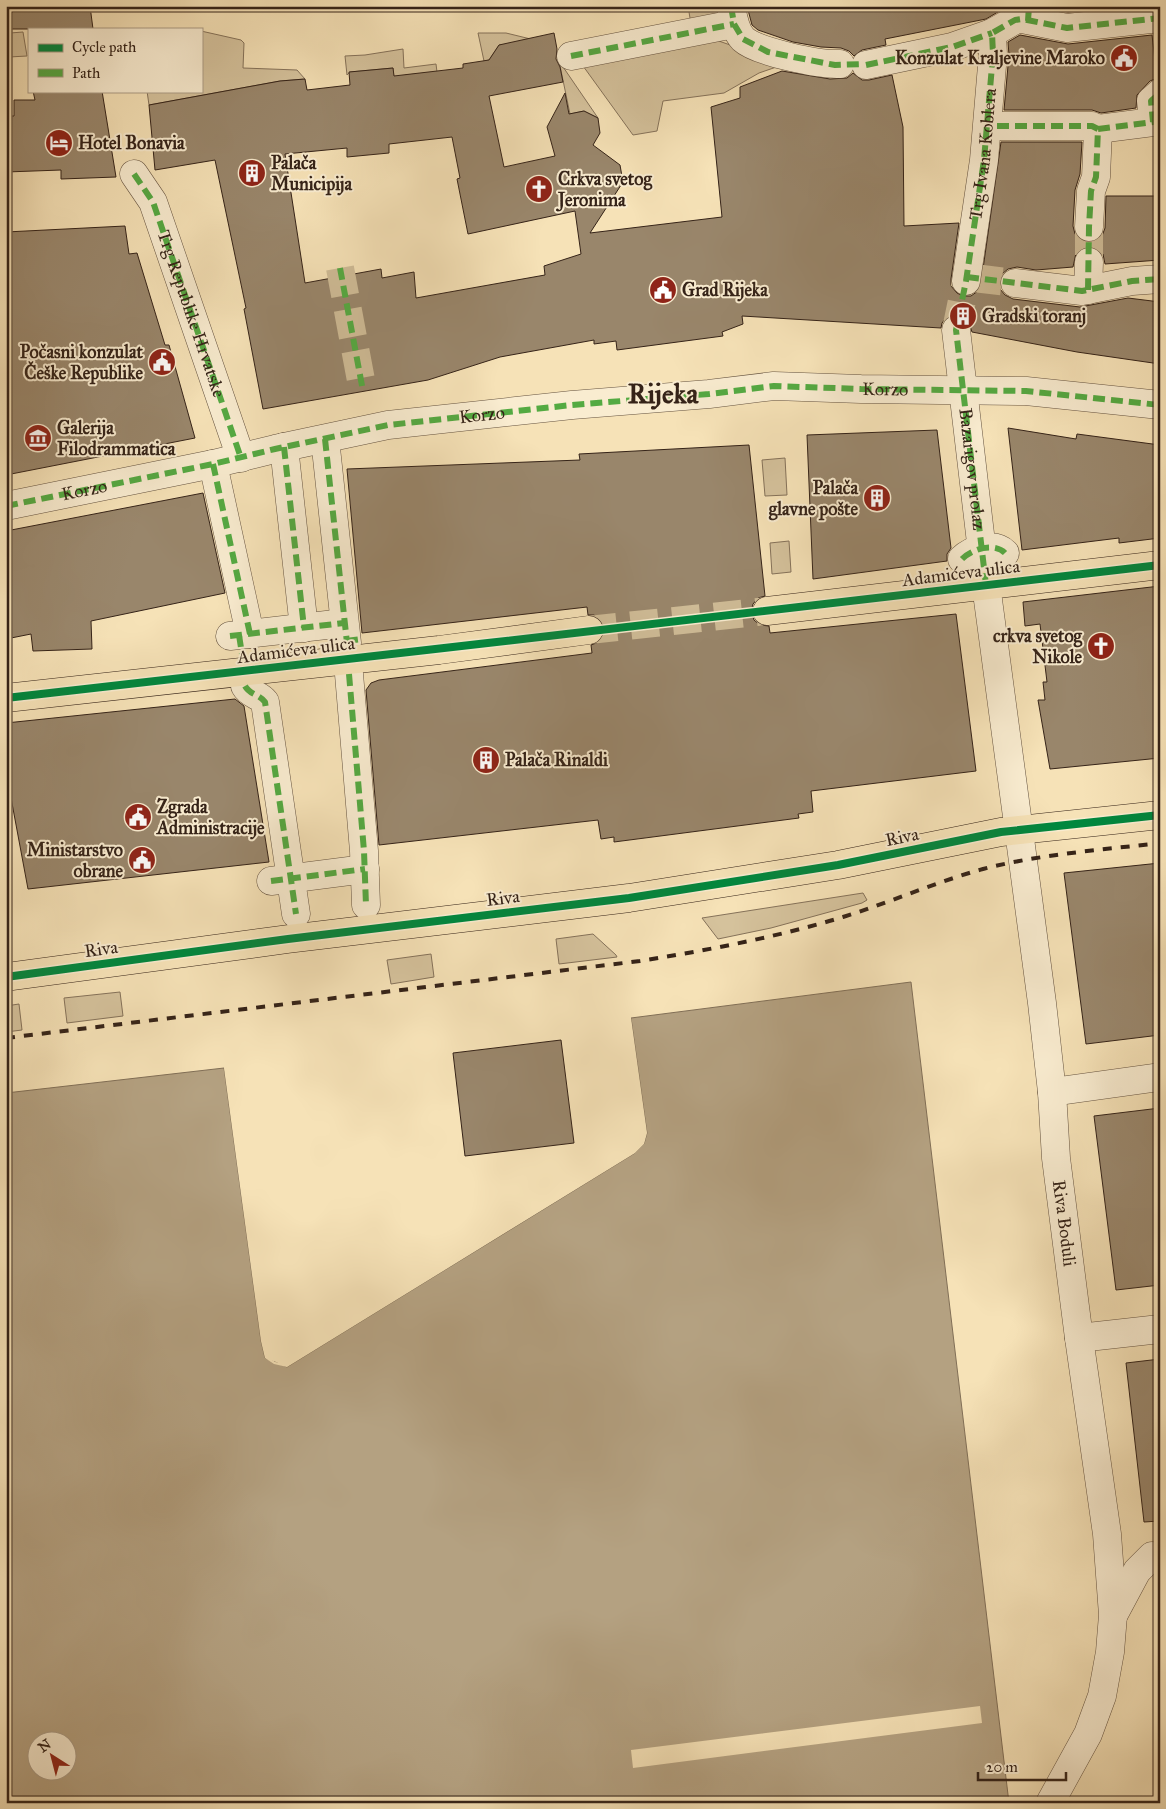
<svg xmlns="http://www.w3.org/2000/svg" width="1166" height="1809" font-family="'IM FELL Great Primer',serif">
	<style>
		.green { fill: #d5c29c; stroke: #85725a }
		.water { fill: #b4a181; stroke: #816f57; fill-rule: evenodd }
		.pier { fill: #f6e2b7 }
		.building { fill: #99866b; stroke: #352318; fill-rule: evenodd }
		.lines { fill: none; stroke-linecap: round; stroke-linejoin: round }
		.minor-tunnel { stroke: #cfbc97; stroke-width: 28; stroke-dasharray: 28 14; stroke-linecap: butt }
		.major-tunnel { stroke: #cfbc97; stroke-width: 28; stroke-dasharray: 28 14; stroke-linecap: butt }
		.minor-casing { stroke: #655340; stroke-width: 29 }
		.major-casing { stroke: #352318; stroke-width: 29 }
		.minor { stroke: #f9ecd0; stroke-width: 28 }
		.major { stroke: #f6e2b7; stroke-width: 28 }
		.rail { stroke: #352318; stroke-width: 4; stroke-dasharray: 9 9; stroke-linecap: butt }
		.quiet { stroke: #54aa42; stroke-width: 6; stroke-dasharray: 12 6; stroke-linecap: butt }
		.cycleway-casing { stroke: #f9ecd0; stroke-width: 11 }
		.cycleway { stroke: #00873e; stroke-width: 8 }
		.labels { text-anchor: middle; stroke-width: 4; stroke-linejoin: round; paint-order: stroke }
		.poi-label { font-size: 18px; font-weight: bold; fill: #352318; stroke: #f9ecd0; text-anchor: start }
		.street-label { font-size: 18px; fill: #352318; stroke: #f9ecd0 }
		.town-label { font-size: 28px; font-weight: bold; fill: #352318; stroke: #f9ecd0 }
	</style>
	<rect width="100%" height="100%" fill="#f6e2b7"/>
	<filter id="stains"><feTurbulence type="fractalNoise" baseFrequency=".004" numOctaves="4"/><feColorMatrix values="0 0 0 0 .2 0 0 0 0 .09 0 0 0 0 .02 0 0 0 .5 -.17"/></filter>
	<radialGradient id="worn" r=".72"><stop offset=".6" stop-color="#630" stop-opacity="0"/><stop offset="1" stop-color="#630" stop-opacity=".3"/></radialGradient>
	<!-- green -->
	<path class="green" d="M6 6 10 33 23 32 27 56 9 57V60H6Z
		M688 6H720L722 18 691 24Z
		M201 31 241 40 244 43 243 68 297 70 305 79 280 81 149 105 147 91H201Z
		M478 33H506L543 42 499 45 489 60 484 61Z
		M713 39 785 64 759 73 724 93 663 101 657 131 633 135 578 59Z
		M403 49 404 68 436 64 437 72 405 75 395 89 393 68 350 72 347 75 345 56 365 55Z
		M559 61 598 118 584 111 570 114Z
		M785 458 787 495 765 496 762 460Z
		M789 541 791 572 772 574 770 543Z
		M863 893 867 900 862 903 771 928 718 939 702 918Z
		M593 934 616 955 617 957 559 964 556 939Z
		M431 954 434 977 391 984 387 960Z
		M120 992 123 1016 67 1023 64 998Z
		M19 1004 22 1030 6 1032V1006Z"/>
	<!-- water -->
	<path class="water" d="M911 982 1009 1803H6V1093L224 1068 261 1341 265 1358 287 1367 635 1153 644 1144 647 1133 631 1018ZM38 1742H68V1772H38Z"/>
	<!-- pier -->
	<path class="pier" d="M629 1018H631L647 1133 644 1144 635 1153 287 1367 274 1364 265 1358 261 1341 224 1068 226 1067 263 1341 267 1356 275 1362 287 1364 633 1151 642 1143 644 1133Z
		M980 1706 982 1723 633 1768 631 1750Z"/>
	<!-- building -->
	<path class="building" d="M6 6H90L93 29H9Z
		M747 6H1008L986 19 885 39 886 45 862 50 854 56 849 51 841 48 821 47 793 42 758 30 752 25Z
		M1038 6H1123L1068 12Z
		M554 33 557 49 556 59 560 67 563 82 489 96 504 167 555 156 547 127 565 93 569 114 584 111 598 118 600 133 593 145 620 165 623 182 590 233 722 217 711 107 740 98V87L782 71 830 79 847 78 853 73 862 80H869L892 75 903 127 904 226 959 223 951 279V286L957 293 963 296H971L978 291 981 283 1001 142H1082L1080 174 1075 190 1073 226 1075 234 1080 240 1088 243 1096 241 1102 236 1105 228 1106 196H1160V260L1105 264 1103 254 1097 249 1089 246 1082 248 1076 253 1073 267 1036 270 1017 267 1008 269 1002 274 1000 281V289L1005 295 1013 299 1080 307 1128 298 1160 302V364L1077 352 972 332 968 320 962 316 955 314 946 318 942 323 941 328 742 316 743 324 722 332 723 336 617 350 616 341 594 344V340L500 357 428 380 263 409 244 309 246 308 215 160 155 170 149 105 280 81 305 79 307 90 350 85 349 72 393 68 394 76 463 68V64L489 60 499 45ZM452 137 460 178 457 179 468 234 575 211 581 254 544 266 545 275 416 298 414 272 382 278 381 269 305 283 285 154 347 148V157L389 153V144Z
		M1020 35 1068 44 1152 35 1157 78 1150 81 1137 95 1136 108 1101 113 1092 110H1004L1009 55 1008 42Z
		M33 91H102L116 177 61 179V170L6 172V116H14V100H35Z
		M125 226 129 254 137 253 165 345H169L195 438 6 475V232Z
		M1008 428 1076 439 1077 434 1160 445V538L1119 543V538L1022 550Z
		M937 430 951 548 947 554V561L813 579 807 435Z
		M749 445 765 596 758 598 753 604 751 612 754 620 760 625 769 626 770 633 956 614 976 771 811 791 813 812 798 814 799 818 614 842V837L601 839 598 820 379 845 366 690 371 683 379 680 592 653 591 645 599 642 604 635V628L601 620 594 615H588L587 607 362 633 347 469 580 460 579 454Z
		M203 493 225 593 91 621 92 649 33 651 31 634 6 639V531Z
		M1160 586V758L1050 769 1038 700H1045L1043 682H1047L1040 624 1025 626 1023 602Z
		M235 699 244 706 269 862 28 889 6 771V723Z
		M1160 863V1035L1086 1044 1064 873Z
		M561 1040 574 1143 465 1156 453 1053Z
		M1160 1108V1285L1116 1290 1094 1116Z
		M1160 1359V1521L1144 1522 1126 1363Z"/>
	<g class="lines">
		<!-- minor-tunnel -->
		<path class="minor-tunnel" d="M1089 227V262
			M340 268 363 391
			M974 278 1015 283
			M956 330 966 281"/>
		<!-- major-tunnel -->
		<path class="major-tunnel" d="M589 630 767 611"/>
		<!-- minor casing -->
		<g class="minor-casing">
			<g id="minor">
				<path d="M731 6C733 17 735 31 743 39 757 52 820 65 840 64"/>
				<path d="M571 56 734 24"/>
				<path d="M866 65 952 47 992 33"/>
				<path d="M997 126H1092L1098 129 1096 177 1091 191 1089 227"/>
				<path d="M1098 129 1153 122 1151 101 1160 93"/>
				<path id="s1" d="M134 174 153 202 241 458"/>
				<path id="s2" d="M966 281 984 160 993 54 992 33 1015 20 1022 19 1067 28 1160 18"/>
				<path d="M1015 283 1082 291 1132 281 1160 279"/>
				<path d="M1088 290 1089 262"/>
				<path id="s3" d="M956 330 986 585 1042 1003 1052 1092 1056 1158 1079 1338 1107 1534 1113 1615 1110 1652 1102 1696 1088 1734 1050 1803"/>
				<path d="M325 439 347 643"/>
				<path d="M284 447 304 628"/>
				<path d="M213 464 250 634"/>
				<path d="M6 506 213 464 275 449 388 425 572 405 709 394 774 386 861 389 1026 391 1160 405"/>
				<path d="M962 559C972 549 994 542 1005 553"/>
				<path d="M230 636 344 623"/>
				<path d="M349 674 364 851 366 905"/>
				<path d="M245 686C250 695 259 694 265 702L296 914"/>
				<path d="M271 881 365 869"/>
				<path d="M1052 1092 1160 1077"/>
				<path d="M1079 1338 1160 1329"/>
				<path d="M1114 1614 1137 1571 1152 1556"/>
			</g>
		</g>
		<!-- major casing -->
		<g class="major-casing">
			<path id="major" d="M767 611 1160 565
				M6 698 439 650 589 630
				M6 977 288 939 629 898 838 865 1001 832 1160 815"/>
		</g>
		<!-- minor -->
		<use href="#minor" class="minor"/>
		<!-- major -->
		<use href="#major" class="major"/>
		<!-- rail -->
		<path class="rail" d="M6 1038 640 961C709 950 777 937 843 917 891 902 936 882 983 869 1041 854 1101 850 1160 843"/>
		<!-- quiet -->
		<g class="quiet">
			<path d="M731 6 734 24 743 39 768 52 835 65 864 64"/>
			<path d="M1028 21 1029 6"/>
			<path d="M571 56 734 24"/>
			<path d="M866 65 952 47 992 33"/>
			<path d="M997 126H1092L1098 129 1096 177 1091 191 1089 227 1088 290"/>
			<path d="M1098 129 1153 122 1151 101 1160 93"/>
			<path d="M134 174 153 202 241 458"/>
			<path d="M340 268 363 391"/>
			<path d="M967 277 1082 291 1132 281 1160 279"/>
			<path d="M325 439 347 643"/>
			<path d="M284 447 304 628"/>
			<path d="M213 464 250 634"/>
			<path id="s4" d="M6 506 213 464 275 449 388 425 572 405 709 394 774 386 861 389 1026 391 1160 405"/>
			<path d="M962 559C972 549 994 542 1005 553"/>
			<path d="M986 585 956 330 966 281 984 160 993 54 992 33 1015 20 1022 19 1067 28 1160 18"/>
			<path d="M239 635 242 654"/>
			<path d="M230 636 344 623"/>
			<path d="M346 641 361 639"/>
			<path d="M349 674 364 851 366 905"/>
			<path d="M245 686C250 695 259 694 265 702L296 914"/>
			<path d="M271 881 365 869"/>
		</g>
		<!-- cycleway casing -->
		<g class="cycleway-casing">
			<path id="cycleway" d="M6 698C391 656 775 608 1160 565
				M6 977 288 939 629 898 838 865 1001 832 1160 815"/>
		</g>
		<!-- cycleway -->
		<use href="#cycleway" class="cycleway"/>
	</g>
	<!-- icons -->
	<defs>
		<g id="civic-disc" transform="scale(1.4375)"><circle r="9.5" fill="#8f2418" stroke="#f9ecd0"/><path d="M-.6-6.5H3V-4.5H.6V-3L4-1V1h2V6H-6V1h2V-1L-.6-3ZM-1.2 2.5V6h2.4V2.5Z" fill="#fff"/></g>
		<g id="hotel-disc" transform="scale(1.4375)"><circle r="9.5" fill="#8f2418" stroke="#f9ecd0"/><path d="M-6-4.5h1.5V1H6V5H4.5V3h-9V5H-6ZM-4 0a1.8 1.8 0 1 1 3.6 0ZM.5 0V-2.5h3Q6-2.5 6 0Z" fill="#fff"/></g>
		<g id="building-disc" transform="scale(1.4375)"><circle r="9.5" fill="#8f2418" stroke="#f9ecd0"/><path d="M-4-6H4V6H1V3H-1V6H-4ZM-2.5-4.3h1.7v1.8h-1.7ZM.8-4.3h1.7v1.8H.8ZM-2.5-1h1.7V.8h-1.7ZM.8-1h1.7V.8H.8Z" fill="#fff"/></g>
		<g id="church-disc" transform="scale(1.4375)"><circle r="9.5" fill="#8f2418" stroke="#f9ecd0"/><path d="M-1.2-6h2.4v3.5h3.3v2.4h-3.3V6h-2.4V-.1h-3.3v-2.4h3.3Z" fill="#fff"/></g>
		<g id="museum-disc" transform="scale(1.4375)"><circle r="9.5" fill="#8f2418" stroke="#f9ecd0"/><path d="M0-6L6-3V-2H-6V-3ZM-5-1h2V3h-2ZM-1-1h2V3h-2ZM3-1h2V3H3ZM-6 4H6V6H-6Z" fill="#fff"/></g>
	</defs>
	<g fill-rule="evenodd">
		<use href="#civic-disc" x="1124" y="58"/>
		<use href="#hotel-disc" x="59" y="143"/>
		<use href="#building-disc" x="252" y="173"/>
		<use href="#church-disc" x="539" y="189"/>
		<use href="#civic-disc" x="663" y="290"/>
		<use href="#building-disc" x="963" y="316"/>
		<use href="#civic-disc" x="162" y="362"/>
		<use href="#museum-disc" x="38" y="438"/>
		<use href="#building-disc" x="877" y="498"/>
		<use href="#church-disc" x="1101" y="646"/>
		<use href="#building-disc" x="486" y="760"/>
		<use href="#civic-disc" x="138" y="817"/>
		<use href="#civic-disc" x="142" y="860"/>
	</g>
	<g class="labels">
		<!-- poi labels -->
		<g class="poi-label">
			<text x="1105" y="64" text-anchor="end">Konzulat Kraljevine Maroko</text>
			<text x="78" y="149">Hotel Bonavia</text>
			<text x="271" y="169">Palača<tspan x="271" dy="21">Municipija</tspan></text>
			<text x="558" y="185">Crkva svetog<tspan x="558" dy="21">Jeronima</tspan></text>
			<text x="682" y="296">Grad Rijeka</text>
			<text x="982" y="322">Gradski toranj</text>
			<text x="143" y="358" text-anchor="end">Počasni konzulat<tspan x="143" dy="21">Češke Republike</tspan></text>
			<text x="57" y="434">Galerija<tspan x="57" dy="21">Filodrammatica</tspan></text>
			<text x="858" y="494" text-anchor="end">Palača<tspan x="858" dy="21">glavne pošte</tspan></text>
			<text x="1082" y="642" text-anchor="end">crkva svetog<tspan x="1082" dy="21">Nikole</tspan></text>
			<text x="505" y="766">Palača Rinaldi</text>
			<text x="157" y="813">Zgrada<tspan x="157" dy="21">Administracije</tspan></text>
			<text x="123" y="856" text-anchor="end">Ministarstvo<tspan x="123" dy="21">obrane</tspan></text>
		</g>
		<!-- street labels -->
		<g class="street-label">
			<text dy="6" stroke="none"><textPath href="#s2" startOffset="128">Trg Ivana Koblera</textPath></text>
			<text dy="6" stroke="none"><textPath href="#s1" startOffset="152">Trg Republike Hrvatske</textPath></text>
			<text dy="6" stroke="none"><textPath href="#s4" startOffset="890">Korzo</textPath></text>
			<text dy="6" stroke="none"><textPath href="#s4" startOffset="485">Korzo</textPath></text>
			<text dy="6" stroke="none"><textPath href="#s3" startOffset="140">Bazarigov prolaz</textPath></text>
			<text dy="6" stroke="none"><textPath href="#s4" startOffset="80">Korzo</textPath></text>
			<text transform="translate(961 573) rotate(-7)" y="6">Adamićeva ulica</text>
			<text transform="translate(296 650) rotate(-7)" y="6">Adamićeva ulica</text>
			<text transform="translate(902 837) rotate(-12)" y="6">Riva</text>
			<text transform="translate(503 898) rotate(-7)" y="6">Riva</text>
			<text transform="translate(101 949) rotate(-8)" y="6">Riva</text>
			<text dy="6" stroke="none"><textPath href="#s3" startOffset="900">Riva Boduli</textPath></text>
		</g>
		<!-- town labels -->
		<g class="town-label">
			<text x="663" y="403">Rijeka</text>
		</g>
	</g>
	<!-- margin -->
	<rect width="1166" height="1809" fill="none" stroke="#f6e2b7" stroke-width="25"/>
	<rect x="8" y="8" width="1151" height="1794" fill="none" stroke="#352318" stroke-width="2.5"/>
	<rect x="12" y="12" width="1141" height="1784" fill="none" stroke="#352318"/>
	<!-- legend -->
	<rect x="28" y="28" width="175" height="65" fill="#f9ecd0" stroke="#ab9c86"/>
	<rect x="38" y="44" width="25" height="8" fill="#00873e" stroke="#ab9c86"/>
	<text x="72" y="52" font-size="15" fill="#352318">Cycle path</text>
	<rect x="38" y="69" width="25" height="8" fill="#54aa42" stroke="#ab9c86"/>
	<text x="72" y="78" font-size="15" fill="#352318">Path</text>
	<!-- north arrow -->
	<g transform="translate(52 1756) rotate(324)"><circle r="24" fill="#f9ecd0" stroke="#ab9c86"/>
	<path d="M0-4L9 19L0 12L-9 19Z" fill="#8f2418"/>
	<text y="-8" font-size="14" font-weight="bold" text-anchor="middle" fill="#352318">N</text>
	</g>
	<!-- scale -->
	<path d="M978 1772v8h88v-8" fill="none" stroke="#352318" stroke-width="2.5"/>
	<text x="986" y="1772" font-size="15" fill="#352318" stroke="#f9ecd0" stroke-width="4" paint-order="stroke">20 m</text>
	<rect width="100%" height="100%" filter="url(#stains)"/>
	<rect width="100%" height="100%" fill="url(#worn)"/>
</svg>
